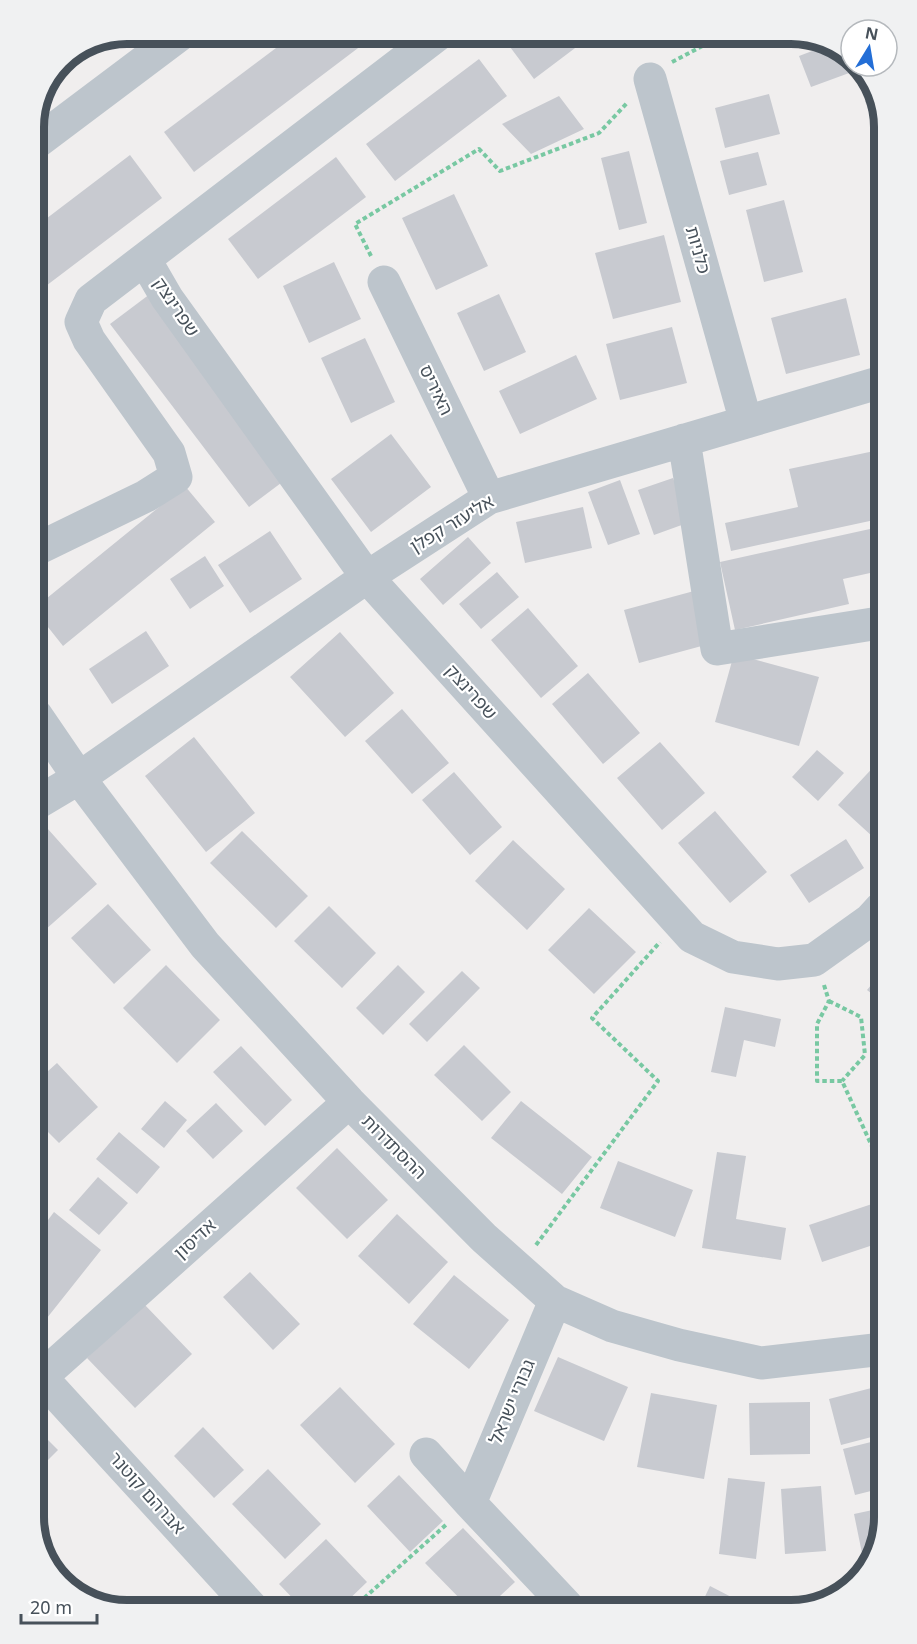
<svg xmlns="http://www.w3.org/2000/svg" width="917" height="1644" font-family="'Noto Sans','Noto Sans Hebrew',sans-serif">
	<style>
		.building { fill: #c8cad0 }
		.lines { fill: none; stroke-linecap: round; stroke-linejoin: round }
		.path { stroke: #78c8a2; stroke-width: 4; stroke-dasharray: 4.5 3; stroke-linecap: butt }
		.minor { stroke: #bdc5cc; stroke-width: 33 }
		.labels { text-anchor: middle; stroke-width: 4.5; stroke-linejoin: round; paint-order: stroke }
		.street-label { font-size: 18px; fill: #47515a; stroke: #fff }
		.rim { fill: none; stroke: #47515a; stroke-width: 8 }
	</style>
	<rect width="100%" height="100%" fill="#f0eeee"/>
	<!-- building -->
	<path class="building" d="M296 33H366L370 39 194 172 164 132Z
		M504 33H595L534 79 501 35Z
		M828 45 847 52 851 57V66H858L860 69 811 87 799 56Z
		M479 59 507 96 395 181 366 144Z
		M769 94 780 134 725 148 715 108Z
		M559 96 584 129 531 154 502 124Z
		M877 96V133L865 101Z
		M629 151 647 223 619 230 601 158Z
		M758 152 767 185 729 195 720 161Z
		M130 155 162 198 34 295V228Z
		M336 157 366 197 258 279 228 239Z
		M454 194 488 266 436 290 402 218Z
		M784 200 803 272 764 282 746 210Z
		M664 235 681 302 613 319 595 253Z
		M334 262 361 319 309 343 283 286Z
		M150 294 289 477 249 507 110 324Z
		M499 294 526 352 484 371 457 313Z
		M846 298 860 355 786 374 771 318Z
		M672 327 687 383 620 400 606 344Z
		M365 338 395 402 351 423 321 358Z
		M576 355 597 399 520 434 499 391Z
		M391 434 431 487 371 532 331 479Z
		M879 450V519L731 551 725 523 798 507 789 469Z
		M673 478 690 522 654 535 638 490Z
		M620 480 640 534 608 545 588 492Z
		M185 486 215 522 63 646 36 612V607Z
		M583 507 592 548 525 563 516 522Z
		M879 527V571L843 579 849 604 735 630 720 562Z
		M270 531 302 579 250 613 218 565Z
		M468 537 491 563 443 605 420 579Z
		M205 556 224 586 190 609 170 579Z
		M497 572 519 597 481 629 459 604Z
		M694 591 709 644 639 663 624 610Z
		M528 608 578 666 541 698 491 640Z
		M146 631 169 666 112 704 89 669Z
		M340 632 394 693 345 737 290 677Z
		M734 654 819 677 799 746 715 722Z
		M588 673 640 733 603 764 552 704Z
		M402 709 449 763 412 794 365 741Z
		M194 737 255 813 206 852 145 776Z
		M660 742 705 793 662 830 617 778Z
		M817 750 844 773 818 801 792 777Z
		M880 760V829L873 837 838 805Z
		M454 772 502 827 470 855 422 800Z
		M715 811 767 872 730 903 678 843Z
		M39 819 97 884 45 930 37 921V821Z
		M242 831 308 896 276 928 210 863Z
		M846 839 864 868 809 903 790 875Z
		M513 840 565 889 527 930 475 881Z
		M108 904 151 950 114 984 71 938Z
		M329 906 376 953 342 988 294 941Z
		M589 908 636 952 594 994 548 950Z
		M166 965 220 1020 177 1063 123 1008Z
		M398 965 425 992 383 1035 356 1008Z
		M462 971 480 988 427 1042 409 1024Z
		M881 973V1001L867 990Z
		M725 1007 781 1019 775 1047 744 1040 736 1077 711 1072Z
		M464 1045 511 1092 482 1121 434 1075Z
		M241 1046 292 1100 265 1126 213 1072Z
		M57 1063 98 1107 59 1143 38 1122V1080Z
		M165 1101 187 1120 164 1148 141 1129Z
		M521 1101 592 1157 562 1194 491 1138Z
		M216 1103 243 1131 213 1159 186 1131Z
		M119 1132 160 1167 137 1194 96 1159Z
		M337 1148 388 1200 347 1239 296 1188Z
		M717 1152 746 1156 736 1219 786 1228 781 1260 702 1248Z
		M618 1161 693 1190 675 1237 600 1208Z
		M98 1177 128 1203 99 1235 69 1210Z
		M878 1202 882 1215V1242L822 1262 809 1225Z
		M54 1212 101 1250 43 1323 39 1320V1232Z
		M397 1214 448 1262 409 1304 358 1256Z
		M250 1272 300 1324 273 1350 223 1297Z
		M454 1275 509 1320 469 1369 413 1324Z
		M144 1304 192 1354 135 1408 87 1358Z
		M558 1357 628 1387 604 1441 534 1411Z
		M883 1385V1434L841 1445 829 1399Z
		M340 1387 395 1444 355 1483 300 1425Z
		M651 1393 717 1405 704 1479 637 1467Z
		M810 1402V1454L750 1455 749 1403Z
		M203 1427 244 1470 214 1498 174 1456Z
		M40 1432 58 1450 40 1468Z
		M871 1442 883 1488 855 1495 843 1449Z
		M268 1469 321 1524 285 1559 232 1504Z
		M399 1475 443 1521 410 1552 367 1506Z
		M728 1478 765 1482 756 1559 719 1554Z
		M821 1486 826 1551 785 1554 781 1489Z
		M882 1508 884 1523 871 1561 864 1563 854 1514Z
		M463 1528 515 1582 488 1607H468L425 1563Z
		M326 1539 367 1582 339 1609H303L279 1584Z
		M710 1586 741 1602 740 1605H701Z"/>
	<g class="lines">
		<!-- path -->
		<path class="path" d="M672 62 727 33
			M371 256 355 224 479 149 500 171 599 133 627 103
			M824 985 829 1001 817 1024V1081H842L882 1168
			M829 1001 861 1017 865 1055 842 1081
			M536 1245 658 1081 592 1018 660 942
			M353 1608 448 1523"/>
		<!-- minor -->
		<path class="minor" d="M650 79 746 422
			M33 145 182 33
			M145 260 167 298 367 577 692 937 733 957 778 964 814 960 870 920 881 908
			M384 282 489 498
			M684 440 717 649 879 623
			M35 550 146 496 176 477 169 453 89 340 81 322 91 300 440 33
			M36 715 79 778 205 945 349 1102 484 1238 555 1301 612 1326 679 1345 761 1363 883 1349
			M37 803 79 778 367 577 489 498 878 383
			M555 1301 470 1503 567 1606
			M39 1375 253 1609
			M39 1379 349 1102
			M426 1454 470 1503"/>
	</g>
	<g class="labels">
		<!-- street labels -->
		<g class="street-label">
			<text transform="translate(698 250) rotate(74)" y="6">כלניות</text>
			<text transform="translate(176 307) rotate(56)" y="6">שפרינצק</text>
			<text transform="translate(436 390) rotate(64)" y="6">האיריס</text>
			<text transform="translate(452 524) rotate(-31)" y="6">אליעזר קפלן</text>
			<text transform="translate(471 692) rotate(48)" y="6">שפרינצק</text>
			<text transform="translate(394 1147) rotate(45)" y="6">ההסתדרות</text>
			<text transform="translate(195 1239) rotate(-42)" y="6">אדיסון</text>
			<text transform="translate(512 1402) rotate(-67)" y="6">גבורי ישראל</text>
			<text transform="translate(147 1493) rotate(48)" y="6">אברהם קוטנר</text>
		</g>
	</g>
	<!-- crop -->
	<path d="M0 0H917V1644H0ZM127 44H791A83 83 0 0 1 874 127V1517A83 83 0 0 1 791 1600H127A83 83 0 0 1 44 1517V127A83 83 0 0 1 127 44Z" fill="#f0f1f2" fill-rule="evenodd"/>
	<path class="rim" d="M127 44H791A83 83 0 0 1 874 127V1517A83 83 0 0 1 791 1600H127A83 83 0 0 1 44 1517V127A83 83 0 0 1 127 44Z"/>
	<!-- north arrow -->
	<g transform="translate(869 48) rotate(11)"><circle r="28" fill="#ffffff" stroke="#b5b9bd" stroke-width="1.5"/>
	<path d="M0-4.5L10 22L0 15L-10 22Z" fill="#236ed6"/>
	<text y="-9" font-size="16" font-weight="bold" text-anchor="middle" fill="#47515a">N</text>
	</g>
	<!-- scale -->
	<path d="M21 1614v9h76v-9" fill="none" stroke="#47515a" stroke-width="3"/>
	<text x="30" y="1614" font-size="18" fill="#47515a" stroke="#ffffff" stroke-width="4.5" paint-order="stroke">20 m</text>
</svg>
